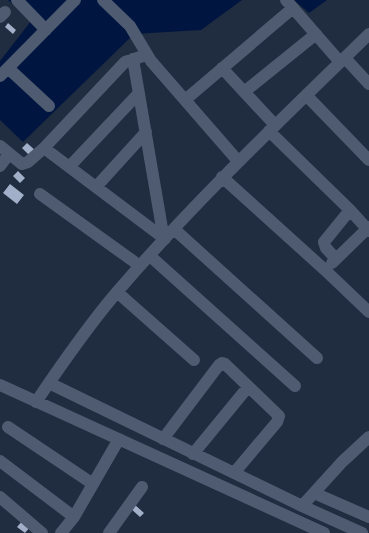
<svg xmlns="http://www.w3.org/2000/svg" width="369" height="533" font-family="Karla,sans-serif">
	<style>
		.water { fill: #001640 }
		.building { fill: #a1b0c8 }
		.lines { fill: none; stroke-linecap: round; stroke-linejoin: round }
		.minor { stroke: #4e5b70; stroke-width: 12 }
	</style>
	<rect width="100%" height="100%" fill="#202c3f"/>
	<!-- water -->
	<path class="water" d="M8 0H242L201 30 134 34 23 142 0 120V61L31 21Z
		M294 0H327L309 13Z"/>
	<!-- building -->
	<path class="building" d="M8 23 16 30 13 34 5 27Z
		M27 143 36 151 31 157 22 148Z
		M18 171 25 178 20 183 13 176Z
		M10 184 24 195 17 204 3 193Z
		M134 504 144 513 140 517 130 508Z
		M23 520 30 527 25 533 17 527Z"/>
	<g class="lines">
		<!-- minor -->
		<path class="minor" d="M17 0 46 30
			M103 0 130 26 151 61 238 161
			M286 0 340 62
			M0 17 5 12
			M146 55 125 62 44 148 165 239
			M345 58 369 84
			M133 59 162 228 161 235
			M8 68 49 106
			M222 68 275 125
			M0 76 75 0
			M244 92 316 34
			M306 95 369 160
			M185 100 293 8
			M269 131 350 210 369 231
			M0 146 22 164 28 162 44 148
			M0 166 9 154
			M69 167 139 93
			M222 177 325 270 369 312
			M96 187 146 132
			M40 194 140 266
			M174 229 317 358
			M150 256 295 386
			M336 259 326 248 324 242 350 210
			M332 263 369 227
			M117 292 194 360
			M49 383 302 506 342 462 369 437
			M0 385 324 533
			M36 402C61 365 87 327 117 292 195 201 283 118 369 34
			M8 427 93 484
			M163 439 219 365 222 363 225 364 279 416 277 422 234 473
			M193 454 248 387
			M0 461 74 517
			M314 493 369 517
			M0 497 42 533
			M302 506 362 533
			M61 533 74 517 119 439
			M109 533 142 487"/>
	</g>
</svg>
